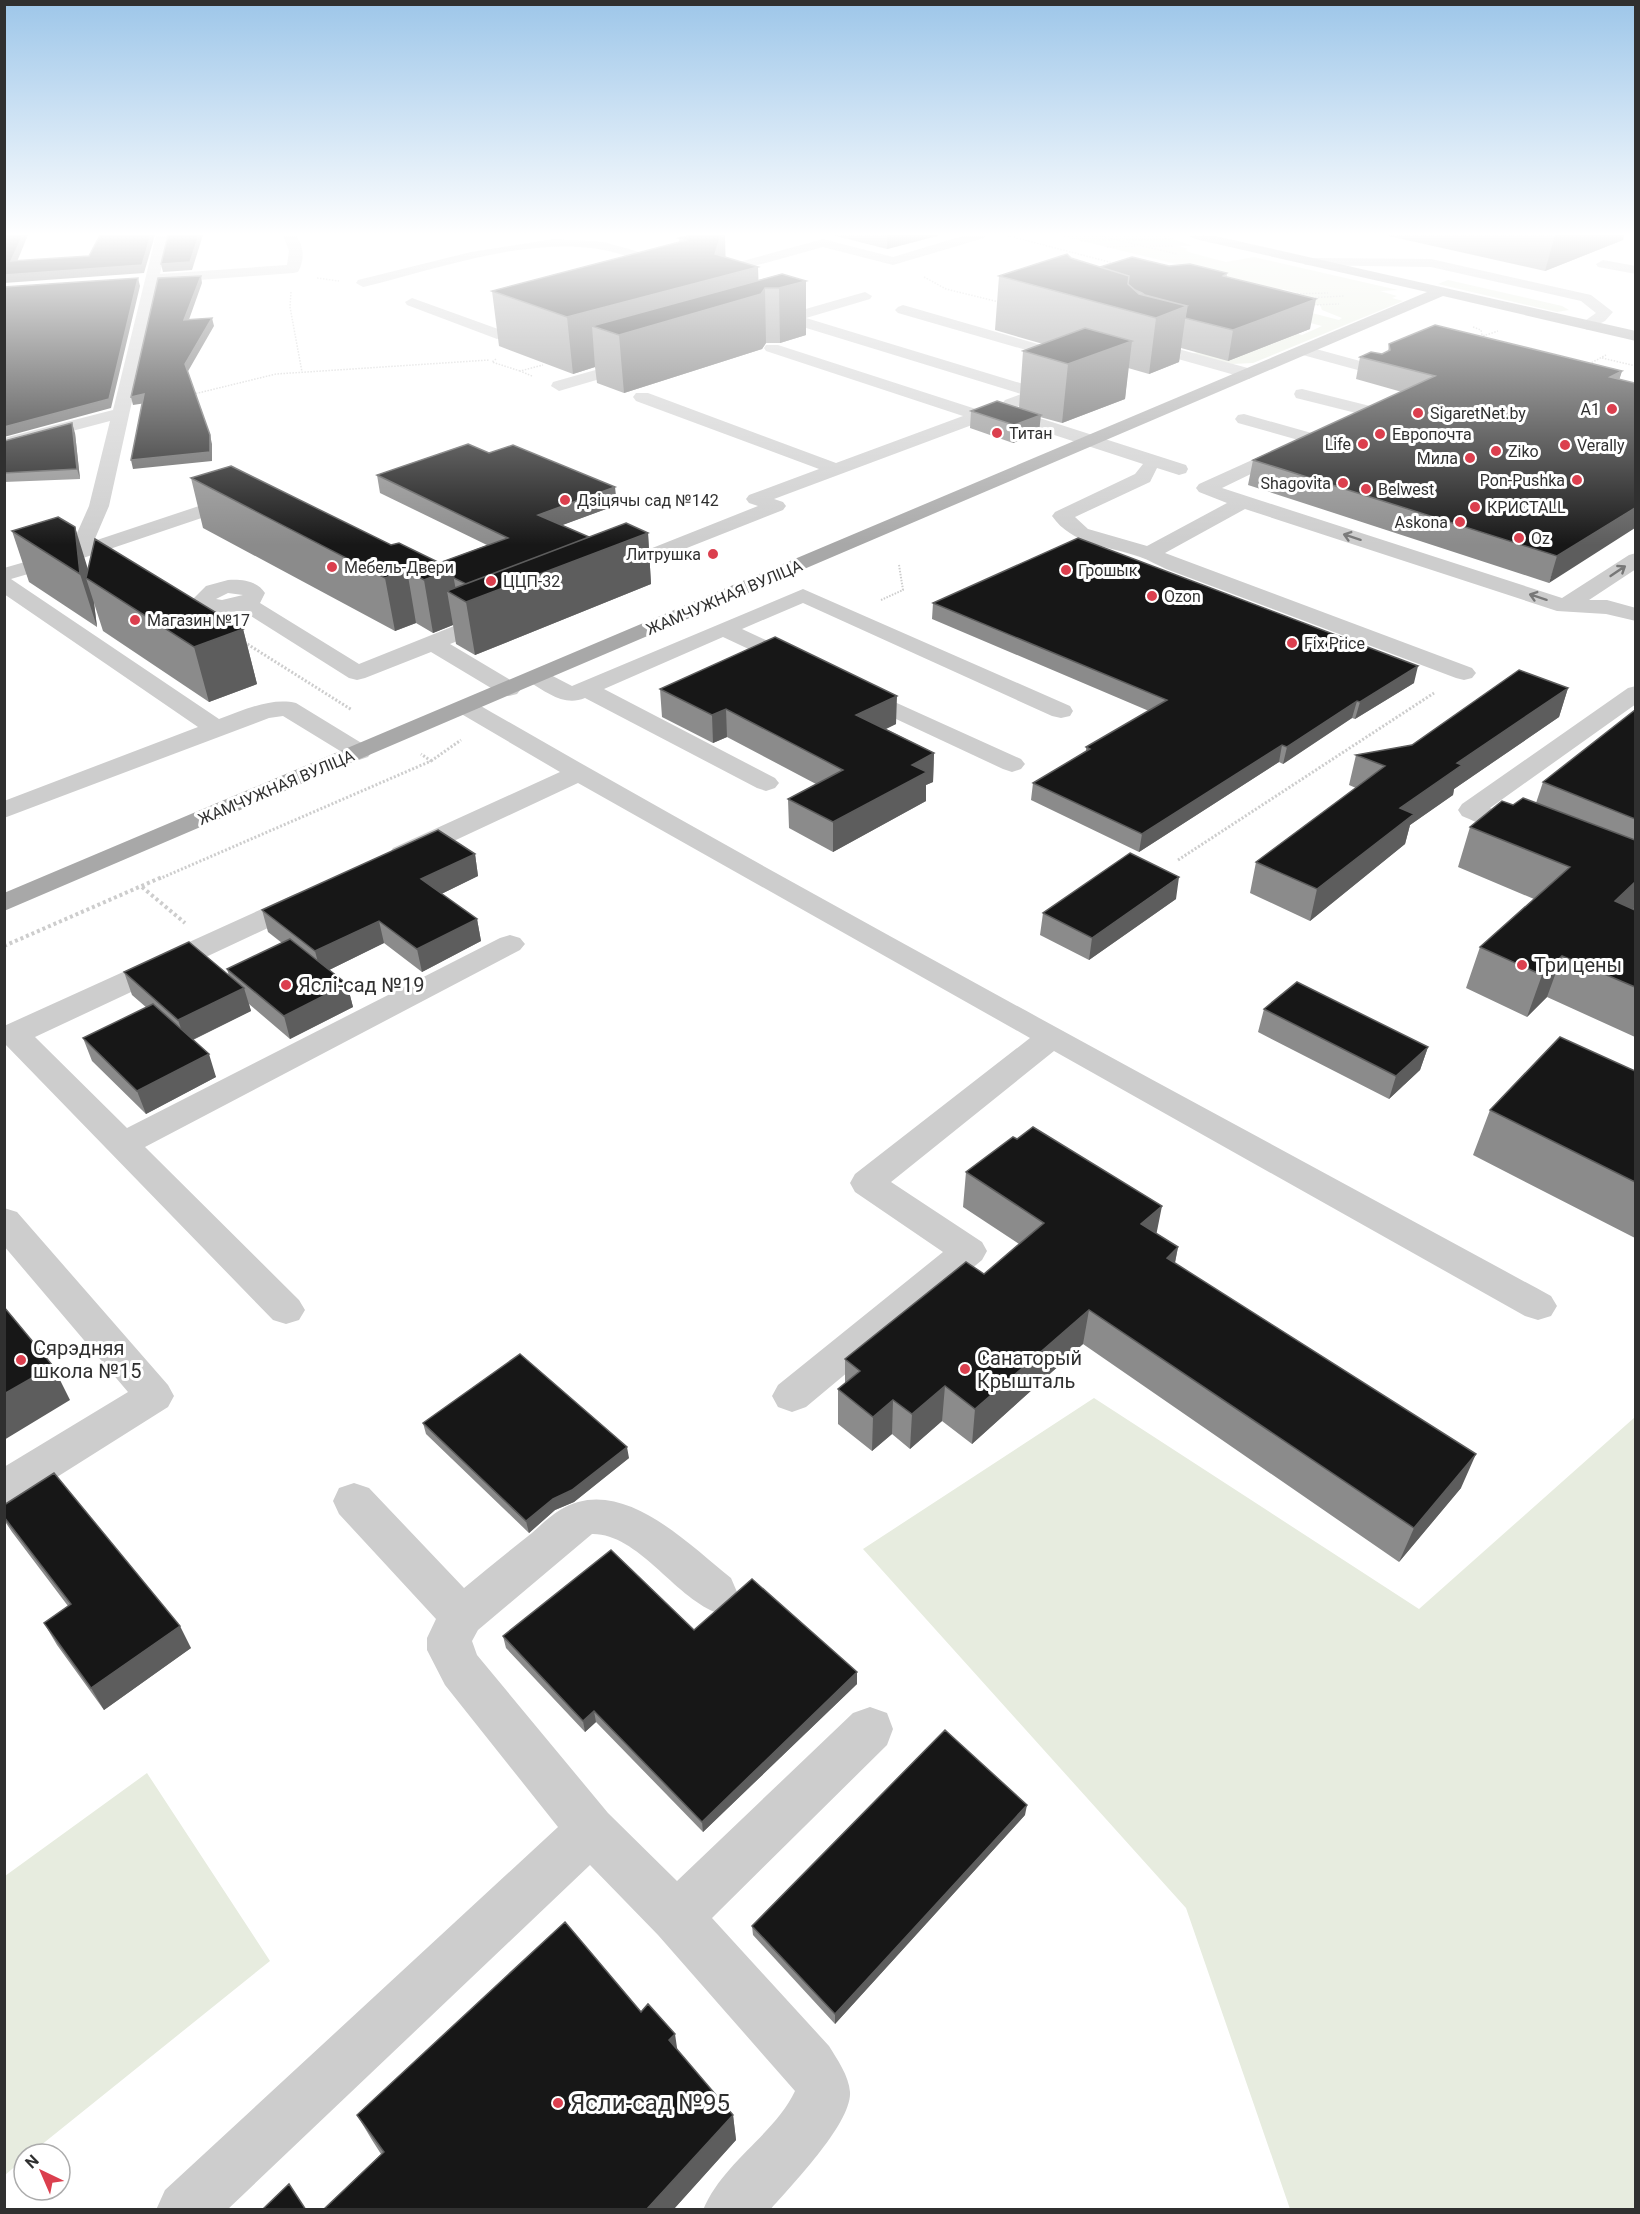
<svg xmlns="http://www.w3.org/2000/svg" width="1640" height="2214" font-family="Roboto,sans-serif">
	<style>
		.green { fill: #e7ecdf; fill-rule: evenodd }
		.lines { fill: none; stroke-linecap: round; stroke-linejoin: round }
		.path-far3 { stroke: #cdcdcd; stroke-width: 1.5; stroke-dasharray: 1.5 1.5; stroke-linecap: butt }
		.path-far2 { stroke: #cdcdcd; stroke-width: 2; stroke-dasharray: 1.5 1.5; stroke-linecap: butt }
		.path-far1 { stroke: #cdcdcd; stroke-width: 3; stroke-dasharray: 2 2; stroke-linecap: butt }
		.path { stroke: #cdcdcd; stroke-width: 4; stroke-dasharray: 3 3; stroke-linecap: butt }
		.minor { fill: #cdcdcd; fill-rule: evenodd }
		.major { fill: #a8a8a8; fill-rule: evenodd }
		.wall { fill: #8b8b8b }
		.shaded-wall { fill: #5d5d5d }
		.building { fill: #171717; stroke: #5d5d5d; stroke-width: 1.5 }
		.oneway { stroke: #777 }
		.poi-dot { fill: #db3f4e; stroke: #fff; stroke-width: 2 }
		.labels { text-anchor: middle; stroke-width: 6; stroke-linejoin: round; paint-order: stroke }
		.far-poi-label { font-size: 16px; fill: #303030; stroke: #fff; text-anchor: start }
		.far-street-label { font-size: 16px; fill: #303030; stroke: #fff }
		.poi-label { font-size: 20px; fill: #303030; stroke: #fff; text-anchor: start }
		.near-poi-label { font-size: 24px; fill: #303030; stroke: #fff; text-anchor: start }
	</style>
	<rect width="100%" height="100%" fill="#fff"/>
	<!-- green -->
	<path class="green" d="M1057 235H1164L1192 246H1178L1188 249 1185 250 1188 252 1226 262 1254 257 1398 290 1380 291 1397 296 1392 298 1403 301 1253 363 1232 364 1192 354 1265 326 1302 335 1322 326 1287 317 1197 269ZM1283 289 1301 294 1312 305H1320L1322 310 1342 318 1339 320 1257 299Z
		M1448 280 1562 306 1569 310 1557 312 1438 284Z
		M1094 1398 1419 1609 1635 1417V2209H1290L1186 1908 863 1549Z
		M147 1773 270 1961 30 2154H24V2159L5 2175V1876Z"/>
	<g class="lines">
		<!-- path-far3 -->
		<path class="path-far3" d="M1005 235 1117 264
			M1096 235 1177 254
			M1158 235 1169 237
			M1126 240 1170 239
			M1081 241 1113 240
			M1150 246H1173
			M1107 247 1137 246
			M924 277 946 289 999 302
			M317 278 339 281
			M291 292 290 307 302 372
			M1291 294 1328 293
			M1306 298 1344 296
			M1311 305 1339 304
			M1473 327 1481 330 1482 335 1486 336
			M1480 337 1498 331
			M1602 358 1636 366
			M496 359 492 362 520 371
			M1589 364 1606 355
			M532 376 520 371 543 365
			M190 395 276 374 489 360"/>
		<!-- path-far2 -->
		<path class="path-far2" d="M881 600 903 590 899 565"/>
		<!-- path-far1 -->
		<path class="path-far1" d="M244 642 352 710
			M431 761 461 740
			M1178 860 1434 693
			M159 879 431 761 421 754"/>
		<!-- path -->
		<path class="path" d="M142 887 185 923
			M4 946 162 877"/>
		<!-- minor -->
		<path class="minor" d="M156 235H169L160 274 287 265 289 251 283 235H296C304 247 305 259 298 272L293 273 158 283 109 506 94 541 235 494H249L252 498 249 502 86 557 11 579 219 719C242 711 270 697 296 703L368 747 372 752 368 757 359 760 350 757 283 716 269 718 4 818V801L198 727 4 594V568L70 549 89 506 110 421 4 449V438L113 410Z
			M966 235H986L984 238 893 265 823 247 704 280 697 276 699 273 823 239 893 257Z
			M554 239 604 242 681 264 683 267 676 271C648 264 621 252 592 248 519 239 434 270 363 287L356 283 358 280 471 252Z
			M1310 258 1431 259 1591 295 1613 312 1605 321 1587 330 1579 325 1596 313 1581 301 1431 267 1305 265 1303 262Z
			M1603 260 1636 266V274L1598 267 1596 264Z
			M865 292 872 296 870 299 806 318 1043 390 1045 394 1043 398 1011 409 1186 465 1188 469 1186 473 1179 475 1157 468 1150 482 1075 517 1088 529 1147 546 1227 503 1199 492 1196 488 1199 484 1292 442 1298 443 1301 447 1298 451 1222 488 1562 598 1629 555 1636 553V569L1589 600H1607L1636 608V621L1606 614 1557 611 1245 509 1165 553 1472 668 1476 673 1472 678 1464 680 1456 678 1166 569C1157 565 1149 560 1140 557 1109 546 1072 545 1052 516L1055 512 1135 474 1143 464 996 416 774 499 783 502 786 506 783 510 616 576 609 578 602 576 599 572 602 568 758 506 749 503 746 499 749 495 819 469 636 401 633 397 636 393H648L836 463 963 416 766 351 764 348 766 345H778L979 410 996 405 1005 407 1002 404 1005 400 1021 394 790 323 762 331 754 326 757 323Z
			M412 298 498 329 541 317 549 322 546 325 497 339 407 305 405 302Z
			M903 305 1083 357 1085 360 1083 363H1071L898 313 895 310 898 307Z
			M1138 338 1255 370 1257 374 1249 379 1132 346 1130 343 1132 340Z
			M1305 346 1382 367 1384 370 1376 375 1299 354 1297 351 1299 348Z
			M638 358 646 363 644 366 559 391 551 386 553 382Z
			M1302 389 1374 407 1377 411 1374 415 1368 416 1296 398 1294 394 1296 390Z
			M1244 414 1315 434 1318 438 1315 442 1309 443 1238 423 1235 419 1238 415Z
			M228 580C242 579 257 581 265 593L260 603 359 664 489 612 497 610 505 612 508 617 505 622 450 644 517 684 521 689 517 694 509 696 501 694 431 652 365 678 357 680 349 678 243 611 212 613 200 608 193 599 206 586ZM228 593 243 595 222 600 216 599Z
			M803 589 1070 706 1073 711 1070 716 1061 718 1052 716 803 603 742 629 805 658 809 663 805 668 797 670 789 668 723 637 604 689 775 778 779 783 775 788 766 791 757 788 585 698C564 707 547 692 529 682L525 677 529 672 537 670 545 672 572 686Z
			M857 685 1021 759 1025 764 1021 769 1012 772 1003 769 849 697 845 692 849 687Z
			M1636 686V704L1490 808 1534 826 1538 832 1534 838C1512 843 1483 824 1462 816L1458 810 1462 804 1628 688Z
			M466 700 474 702C829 907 1191 1100 1551 1296L1557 1306 1551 1316 1538 1320 1525 1316 1054 1051 891 1182 982 1242 987 1251 982 1260 806 1407 792 1412 778 1407 772 1396 778 1385 943 1252 855 1192 850 1183 855 1174 1030 1038 578 783 413 860 403 862 393 860 389 854 393 848 560 772 458 712 454 707 458 702Z
			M305 891 315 894 319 900 315 906 35 1037 127 1128 500 938 510 935 520 938 525 944 520 950 145 1147 299 1300 305 1310 299 1320 286 1324 273 1320 4 1043V1026L295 894Z
			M4 1208 17 1212 168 1385 174 1396 168 1407 19 1501 4 1506V1467L128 1392 4 1246Z
			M354 1483 369 1488 464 1588C487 1569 509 1551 532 1533 541 1525 550 1516 560 1510 620 1473 687 1543 731 1578L737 1592 731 1606 715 1612C674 1596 637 1533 592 1534L478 1630 472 1641 477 1655 608 1813 677 1881 853 1713 870 1707 887 1713 893 1729 887 1745 712 1918 829 2046C837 2059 849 2076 850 2092 852 2123 791 2186 770 2210H703C723 2162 775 2134 795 2091L658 1935 590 1865 227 2210H156L165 2190 558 1827 445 1685 427 1650V1638L436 1619 339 1514 333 1501 339 1488Z"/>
		<!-- major -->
		<path class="major" d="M1188 235H1211L1636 331V341L1443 296 4 911V893L1427 292 1195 239Z"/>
	</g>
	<!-- wall -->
	<path class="wall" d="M690 235H725V257L758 267V280L782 274 806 335 780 343H766L762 349 624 393 597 383 595 367 573 374 499 346 492 291 679 242V238Z
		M832 235H941L887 249Z
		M1384 235H1624L1623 240 1545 271Z
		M1071 258 1100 267 1169 266 1227 273V277L1310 329 1228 361 1181 348 1179 362 1149 374 1128 368 1125 399 1062 423 1040 417 1039 432 1013 443 970 428 971 411 1019 408 1023 351 1043 344 995 330 999 276Z
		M1389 344 1622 371 1549 583 1248 485 1253 460 1402 392 1356 379 1360 357 1382 354 1388 351Z
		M75 433 80 479 4 482V441Z
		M377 475 617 505 562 525 589 537 648 533 651 584 475 655 456 644 453 625 433 633 416 623 395 631 203 528 191 478 391 545 439 563 487 545 380 493Z
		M12 531 88 569 243 629 257 684 209 702 103 631 94 603 97 627 29 582Z
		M933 603 1414 683 1355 719 1352 718 1283 764 1279 762 1139 852 1031 800 1033 783 1086 751V747L1149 711 932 619Z
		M1568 688 1559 717 1454 789 1453 795 1410 825 1405 844 1310 921 1250 893 1256 862 1356 788 1349 785 1356 755 1412 745Z
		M660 689 896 724 886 729 934 753 933 782 926 785V801L833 852 789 828 788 799 816 784 727 737 713 743 662 717Z
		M1635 710V907L1634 909 1635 910V1037L1547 997 1527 1017 1466 988 1480 947 1534 899 1458 867 1470 827 1513 805 1536 803 1543 782Z
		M475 854 478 876 441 894 477 919 481 941 422 972 384 943 329 970 347 984 353 1007 290 1039 249 1004 251 1011 193 1040 216 1077 146 1114 92 1061 83 1038 147 1008 132 995 124 972 229 976 227 969 282 943 268 932 262 910Z
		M1176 899 1089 960 1040 935 1043 913Z
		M1264 1009 1428 1047 1420 1070 1389 1099 1258 1032Z
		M1635 1071V1238L1473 1155 1490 1110Z
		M966 1172 1156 1233 1178 1247 1175 1263 1461 1488 1399 1562 1083 1344 972 1444 942 1421 910 1449 892 1434 872 1451 838 1424V1389L845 1384V1359L984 1274 1019 1244 963 1207Z
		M423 1423 629 1458 574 1502 555 1510 529 1533 426 1434Z
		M4 1505 191 1648 104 1710 57 1645 44 1623 68 1606 12 1532 4 1520Z
		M694 1630 857 1672V1684L703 1832 596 1722 585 1732 506 1648 503 1636Z
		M1025 1815 835 2024 753 1935 752 1926Z
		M641 2012 677 2050 733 2115 736 2140 673 2210H323L381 2154 372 2140 357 2115Z"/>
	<!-- shaded-wall -->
	<path class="shaded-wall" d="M23 235H28L14 269 11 261Z
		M151 235H155L144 273 4 283V275L142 265Z
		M199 235H203L192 270 163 272 161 264Z
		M721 235H725L726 275 758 267 759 294 765 288 766 343 762 349 624 393 619 335 592 326 595 367 573 374 567 317 715 254Z
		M887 235H941L887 249Z
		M1555 235H1624L1623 240 1545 271Z
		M201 276 202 283 186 328 184 320Z
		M138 278 140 286 111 408 4 437V427Z
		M806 281V335L780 343 779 288Z
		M1316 299 1310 329 1228 361 1233 330Z
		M1187 306 1179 362 1149 374 1156 318Z
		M212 318 214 326 187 373 185 364Z
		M1132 341 1125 399 1062 423 1068 364Z
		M1622 371 1615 393 1610 377Z
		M144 394 146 403 133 405 131 397Z
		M1041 415 1039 432 1013 443 1014 425Z
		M72 423 75 433 80 479 77 469Z
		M210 435 212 444V461L133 469 131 460Z
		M615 487 617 505 541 533 538 515Z
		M1635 508V528L1549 583 1557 556Z
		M75 527 91 579 86 578 94 603 97 627 80 574Z
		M648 533 651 584 475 655 466 602Z
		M452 569 457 596 447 591 453 625 433 633 424 580Z
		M407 570 416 623 395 631 385 578Z
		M243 629 257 684 209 702 194 647Z
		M1418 666 1414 683 1355 719 1360 702Z
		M1568 688 1559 717 1454 789 1453 795 1410 825 1405 844 1310 921 1317 889 1400 808 1457 763Z
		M897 696 896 724 856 743V715Z
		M1357 701 1352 718 1283 764 1287 747Z
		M726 709 727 737 713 743 712 715Z
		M1282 745 1279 762 1139 852 1142 834Z
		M934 753 933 782 926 785V801L833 852V822L912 765Z
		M475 854 478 876 425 902 421 879Z
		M1179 877 1176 899 1089 960 1092 938Z
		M1635 882V907L1599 942 1615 901Z
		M477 919 481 941 422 972 417 949Z
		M379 921 384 943 321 974 315 951Z
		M1562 956 1547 997 1527 1017 1542 975Z
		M347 984 353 1007 290 1039 284 1016Z
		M244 988 251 1011 186 1043 178 1020Z
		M1428 1047 1420 1070 1389 1099 1396 1076Z
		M209 1054 216 1077 146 1114 137 1091Z
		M1162 1206 1155 1241 1141 1224Z
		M1178 1247 1171 1282 1167 1258Z
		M1089 1310 1083 1344 972 1444 975 1409Z
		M53 1366 70 1400 4 1440V1394Z
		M945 1386 942 1421 910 1449 912 1414Z
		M893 1400 892 1434 872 1451 873 1417Z
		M627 1447 629 1458 574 1502 555 1510 529 1533 526 1521 553 1499Z
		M1476 1454 1461 1488 1399 1562 1414 1528Z
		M180 1626 191 1648 104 1710 91 1688Z
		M857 1672V1684L703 1832 702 1822Z
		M594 1711 596 1722 585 1732 583 1721Z
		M1027 1805 1025 1815 835 2024V2014Z
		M675 2034 679 2061 669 2040Z
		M733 2115 736 2140 673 2210H646Z"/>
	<!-- building -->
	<path class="building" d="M4 235H23L11 261 89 256 100 235H151L142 265 4 275Z
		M168 235H199L190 262 161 264Z
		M690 235H721L715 254 758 267 567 317 492 291 687 240 679 238Z
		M1067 254 1071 258 1129 276 1128 284 1139 294 1187 306 1156 318 999 276Z
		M1132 257 1169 266 1190 264 1227 273 1223 276 1316 299 1233 330 1185 318 1187 306 1145 295 1142 293 1135 290 1128 284 1129 276 1100 267Z
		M782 274 806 281 779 288H765L761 294 619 335 592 326Z
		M201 276 184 320 212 318 185 364 210 435V452L131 460 144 394 131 397 158 278Z
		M138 278 109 399 4 427V287Z
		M1435 325 1622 371 1610 377 1635 383V508L1557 556 1253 460 1435 376 1360 357 1371 352 1382 354 1390 350 1389 344Z
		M1085 328 1132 341 1068 364 1023 351Z
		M997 401 1041 415 1014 425 971 411Z
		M72 423 77 469 4 473V441Z
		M468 444 489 453 513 445 615 487 538 515 589 537 466 584 454 578 452 569 439 563 508 538 377 475Z
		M231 466 391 545 399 543 452 569 424 580 407 570 385 578 191 478Z
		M58 517 75 527 80 574 12 531Z
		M626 523 648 533 466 602 447 591Z
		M1078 538 1418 666 1360 702 1357 701 1287 747 1282 745 1142 834 1033 783 1090 749 1086 747 1167 700 933 603Z
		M95 539 243 629 194 647 86 578Z
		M775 637 897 696 856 715 934 753 912 765 927 772 833 822 788 799 843 770 726 709 712 715 660 689Z
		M1519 670 1568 688 1457 763 1462 765 1400 808 1414 814 1317 889 1256 862 1385 766 1356 755 1412 745Z
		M1635 710V819L1543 782Z
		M1523 798 1635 840V882L1615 901 1635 910V987L1562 956 1542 975 1480 947 1570 867 1470 827 1502 801 1513 805Z
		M438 830 475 854 421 879 477 919 417 949 379 921 315 951 262 910Z
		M1130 853 1179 877 1092 938 1043 913Z
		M290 939 347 984 284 1016 227 969Z
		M189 942 244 988 178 1020 124 972Z
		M1297 982 1428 1047 1396 1076 1264 1009Z
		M153 1004 209 1054 137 1091 83 1038Z
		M1560 1037 1635 1071V1182L1490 1110Z
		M1033 1127 1162 1206 1141 1224 1178 1247 1167 1258 1476 1454 1414 1528 1089 1310 975 1409 945 1386 912 1414 893 1400 873 1417 838 1389 860 1371 845 1359 966 1262 984 1274 1044 1223 966 1172 1013 1137 1017 1139Z
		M4 1307 53 1366 4 1394Z
		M520 1354 627 1447 572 1490 553 1499 526 1521 423 1423Z
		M54 1473 180 1626 91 1688 44 1623 71 1604 4 1517V1505Z
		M611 1550 694 1630 752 1579 857 1672 702 1822 594 1711 583 1721 503 1636Z
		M945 1730 1027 1805 835 2014 752 1926Z
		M565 1922 641 2012 648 2004 675 2034 669 2040 733 2115 646 2210H323L384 2152 357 2115Z
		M289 2184 306 2210H262Z"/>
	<!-- one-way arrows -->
	<defs><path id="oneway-shaft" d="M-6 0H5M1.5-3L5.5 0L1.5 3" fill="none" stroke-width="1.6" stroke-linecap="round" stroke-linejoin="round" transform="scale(1.5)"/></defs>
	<g class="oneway">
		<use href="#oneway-shaft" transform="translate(1352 537) rotate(-162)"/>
		<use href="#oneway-shaft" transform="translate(1618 571) rotate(-34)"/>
		<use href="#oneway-shaft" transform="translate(1538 597) rotate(-162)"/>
	</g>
	<!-- sky -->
	<linearGradient id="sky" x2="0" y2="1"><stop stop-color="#9dc6e9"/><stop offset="0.43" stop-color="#fff"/><stop offset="1" stop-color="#fff" stop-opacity="0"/></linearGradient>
	<rect width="1640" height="545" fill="url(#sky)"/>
	<!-- markers -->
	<g class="poi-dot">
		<circle cx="1612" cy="409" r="6"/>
		<circle cx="1418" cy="413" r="6"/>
		<circle cx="997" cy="433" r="6"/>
		<circle cx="1380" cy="434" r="6"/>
		<circle cx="1363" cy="444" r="6"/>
		<circle cx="1565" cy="445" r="6"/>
		<circle cx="1496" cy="451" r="6"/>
		<circle cx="1470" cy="458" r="6"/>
		<circle cx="1577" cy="480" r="6"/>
		<circle cx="1343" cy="483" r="6"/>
		<circle cx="1366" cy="489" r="6"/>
		<circle cx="565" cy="500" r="6"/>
		<circle cx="1475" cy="507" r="6"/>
		<circle cx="1460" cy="522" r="6"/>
		<circle cx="1519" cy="538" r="6"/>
		<circle cx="713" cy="554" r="6"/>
		<circle cx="332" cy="567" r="6"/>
		<circle cx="1066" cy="570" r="6"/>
		<circle cx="491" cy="581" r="6"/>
		<circle cx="1152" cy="596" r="6"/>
		<circle cx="135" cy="620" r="6"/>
		<circle cx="1292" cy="643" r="6"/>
		<circle cx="1522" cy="965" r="6"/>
		<circle cx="286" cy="985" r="6"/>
		<circle cx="21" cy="1360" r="6"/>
		<circle cx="965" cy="1369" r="6"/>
		<circle cx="558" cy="2103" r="6"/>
	</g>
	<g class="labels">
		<!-- far-poi labels -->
		<g class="far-poi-label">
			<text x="1600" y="415" text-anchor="end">A1</text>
			<text x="1430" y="419">SigaretNet.by</text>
			<text x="1009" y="439">Титан</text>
			<text x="1392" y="440">Европочта</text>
			<text x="1351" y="450" text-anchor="end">Life</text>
			<text x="1577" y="451">Verally</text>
			<text x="1508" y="457">Ziko</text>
			<text x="1458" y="464" text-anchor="end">Мила</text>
			<text x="1565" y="486" text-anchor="end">Pon-Pushka</text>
			<text x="1331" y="489" text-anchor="end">Shagovita</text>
			<text x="1378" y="495">Belwest</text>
			<text x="577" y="506">Дзіцячы сад №142</text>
			<text x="1487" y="513">КРИСТАLL</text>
			<text x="1448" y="528" text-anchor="end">Askona</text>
			<text x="1531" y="544">Oz</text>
			<text x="701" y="560" text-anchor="end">Литрушка</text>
			<text x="344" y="573">Мебель-Двери</text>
			<text x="1078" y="576">Грошык</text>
			<text x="503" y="587">ЦЦП-32</text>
			<text x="1164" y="602">Ozon</text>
			<text x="147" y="626">Магазин №17</text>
			<text x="1304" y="649">Fix Price</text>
		</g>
		<!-- far-street labels -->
		<g class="far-street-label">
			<text transform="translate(724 597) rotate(-23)" y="6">ЖАМЧУЖНАЯ ВУЛІЦА</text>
			<text transform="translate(276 787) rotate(-23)" y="6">ЖАМЧУЖНАЯ ВУЛІЦА</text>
		</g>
		<!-- poi labels -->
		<g class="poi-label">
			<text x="1534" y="972">Три цены</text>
			<text x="298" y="992">Яслі-сад №19</text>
			<text x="33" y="1355">Сярэдняя<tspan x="33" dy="23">школа №15</tspan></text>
			<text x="977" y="1365">Санаторый<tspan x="977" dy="23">Крышталь</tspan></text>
		</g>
		<!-- near-poi labels -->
		<g class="near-poi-label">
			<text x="570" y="2111">Ясли-сад №95</text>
		</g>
	</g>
	<!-- border -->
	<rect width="1640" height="2214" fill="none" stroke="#303030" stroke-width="12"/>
	<!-- north arrow -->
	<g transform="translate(42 2172) rotate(316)"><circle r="28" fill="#ffffff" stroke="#acacac" stroke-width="1.5"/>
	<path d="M0-4.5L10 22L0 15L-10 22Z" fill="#db3f4e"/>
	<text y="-9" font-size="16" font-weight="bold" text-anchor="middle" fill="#303030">N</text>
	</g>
</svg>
